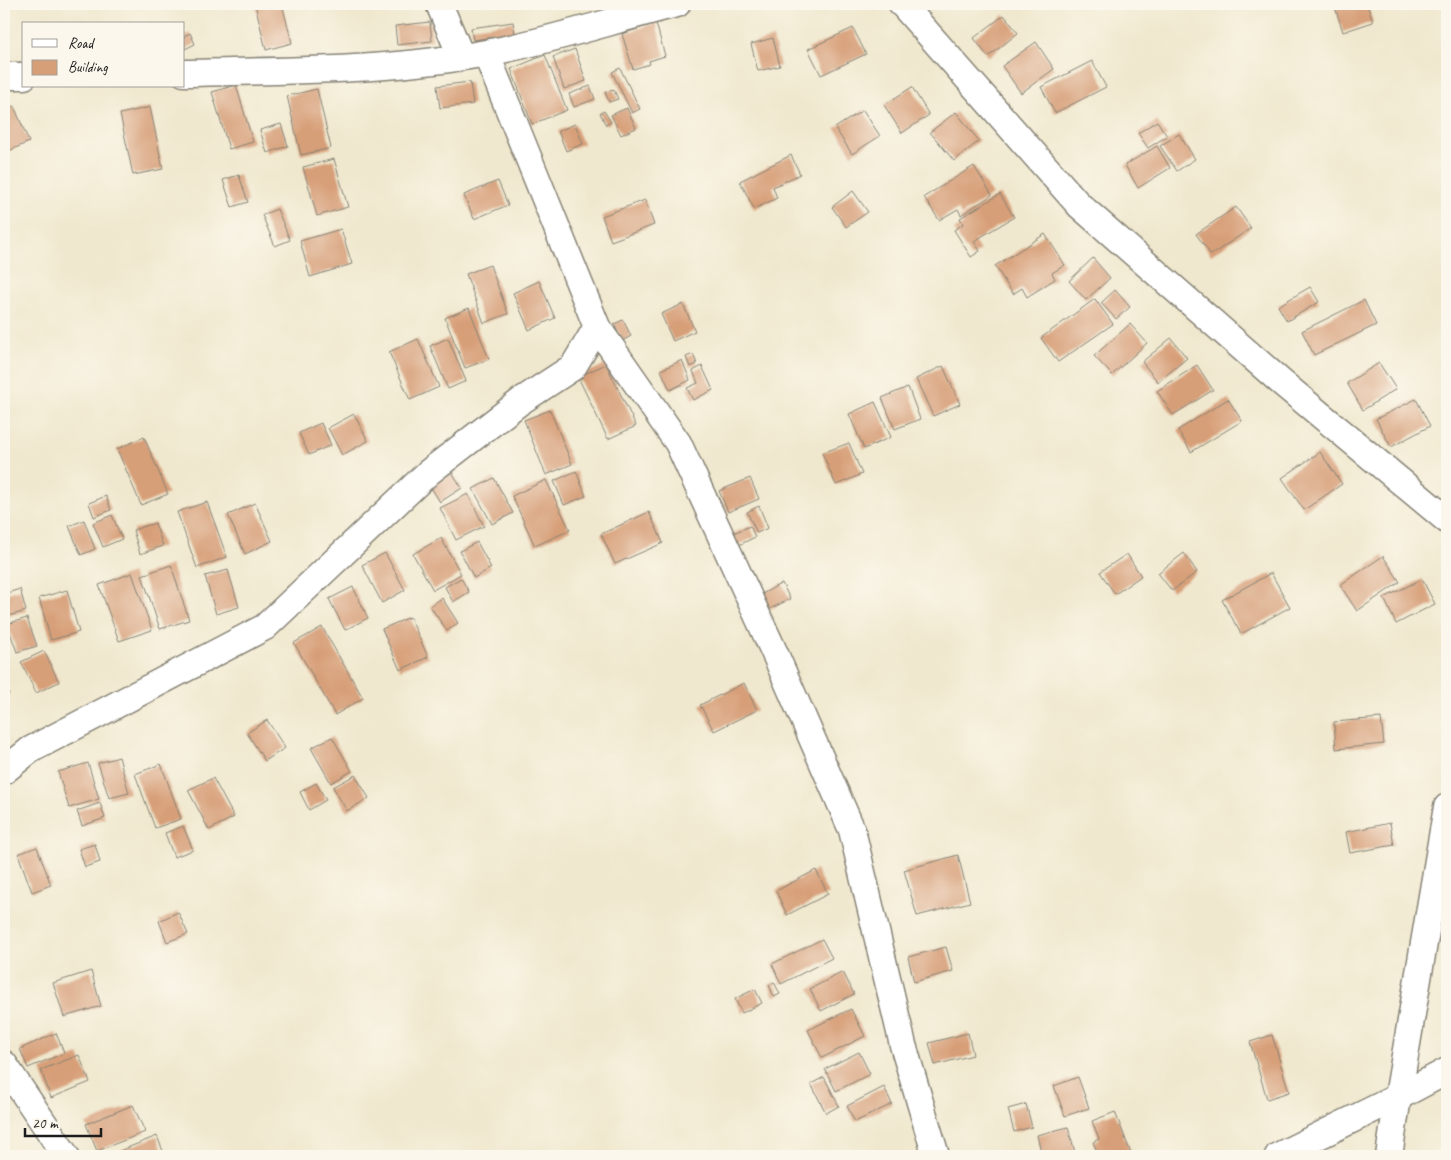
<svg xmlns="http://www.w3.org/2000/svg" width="1451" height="1160" font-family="Caveat,sans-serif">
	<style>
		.building { fill: #d79f78 }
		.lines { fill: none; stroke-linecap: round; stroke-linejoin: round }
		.minor-casing { stroke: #868275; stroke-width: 29 }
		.minor { stroke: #fff; stroke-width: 26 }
	</style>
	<rect width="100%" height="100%" fill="#fbf7ec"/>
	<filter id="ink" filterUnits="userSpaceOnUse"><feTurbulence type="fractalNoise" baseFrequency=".02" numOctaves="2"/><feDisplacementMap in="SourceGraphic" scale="10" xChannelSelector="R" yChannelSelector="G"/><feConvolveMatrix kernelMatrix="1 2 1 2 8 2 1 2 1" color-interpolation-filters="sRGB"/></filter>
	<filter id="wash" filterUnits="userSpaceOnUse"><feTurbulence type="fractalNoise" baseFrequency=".0096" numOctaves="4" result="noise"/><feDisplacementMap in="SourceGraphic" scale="20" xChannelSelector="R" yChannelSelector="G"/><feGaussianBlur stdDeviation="1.12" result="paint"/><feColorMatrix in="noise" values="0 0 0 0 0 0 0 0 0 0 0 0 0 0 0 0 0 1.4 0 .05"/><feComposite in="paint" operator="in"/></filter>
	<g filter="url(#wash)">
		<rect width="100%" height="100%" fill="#f0e8ce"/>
		<g id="blocks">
			<!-- building -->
			<path class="building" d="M255 4H282L292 43 266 50Z
				M1334 4H1367L1373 22 1343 32Z
				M1004 15 1018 33 988 57 974 38Z
				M430 22 432 41 397 45 395 26Z
				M513 22 515 34 473 40 471 28Z
				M656 23 665 56 649 61 650 64 633 69 622 34Z
				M853 28 866 54 821 75 808 49Z
				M190 33 195 44 185 49 184 36Z
				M773 38 780 66 758 71 751 44Z
				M1036 42 1054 69 1021 93 1002 66Z
				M575 49 586 81 564 89 553 57Z
				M545 55 567 110 532 124 511 69Z
				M1092 61 1106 87 1055 113 1041 87Z
				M620 68 640 109 632 113 612 72Z
				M470 82 473 104 440 108 437 86Z
				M236 85 253 142 229 149 212 92Z
				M590 86 595 99 574 107 569 94Z
				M912 87 929 115 902 133 884 105Z
				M317 89 331 148 301 155 287 96Z
				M614 90 618 99 609 102 605 92Z
				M14 106 29 142 4 153V110Z
				M150 107 163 169 133 175 120 114Z
				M627 108 636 128 621 135 611 115Z
				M863 110 880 136 852 154 835 128Z
				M604 111 611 122 606 125 600 113Z
				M956 112 979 141 954 161 930 132Z
				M1157 121 1167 136 1148 148 1138 133Z
				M281 124 288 146 267 153 260 130Z
				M575 124 583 144 566 151 558 131Z
				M1179 134 1195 159 1177 171 1160 146Z
				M1157 146 1170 168 1138 188 1125 165Z
				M791 155 800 174 773 187 777 198 754 209 740 181Z
				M334 159 348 207 317 216 303 167Z
				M974 166 992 195 961 215 958 209 939 220 924 197Z
				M239 175 248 202 232 207 223 180Z
				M498 181 508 205 474 219 464 195Z
				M853 191 868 212 846 227 832 207Z
				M1000 194 1014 217 974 241 980 251 971 257 954 230 963 224 960 218Z
				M645 200 654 225 611 241 602 216Z
				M1236 207 1251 228 1211 255 1196 234Z
				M277 209 290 240 275 246 262 215Z
				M341 229 352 264 310 277 300 241Z
				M1045 234 1065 265 1052 273 1055 279 1027 297 1022 288 1013 294 995 266Z
				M1093 258 1110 278 1086 300 1069 281Z
				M490 265 508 314 484 323 466 274Z
				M539 281 555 318 529 330 513 293Z
				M1310 287 1319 302 1287 321 1278 306Z
				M1115 290 1130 307 1116 319 1101 303Z
				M1095 299 1113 324 1058 362 1041 338Z
				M1364 300 1376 325 1314 355 1302 331Z
				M683 304 695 331 673 341 661 314Z
				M469 308 489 359 465 368 445 318Z
				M623 320 631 336 622 341 614 324Z
				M1130 324 1147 343 1112 375 1094 356Z
				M448 338 466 381 448 389 430 346Z
				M1171 338 1187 358 1158 382 1142 362Z
				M418 339 439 387 410 400 389 352Z
				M693 354 697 364 690 367 686 357Z
				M682 360 690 380 670 390 661 370Z
				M1379 363 1396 389 1363 410 1347 383Z
				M606 364 636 426 608 439 578 377Z
				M1197 365 1213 390 1173 415 1157 391Z
				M702 366 713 390 693 400 687 388 698 383 693 371Z
				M943 366 960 404 933 416 916 379Z
				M908 387 920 419 895 429 882 398Z
				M1228 399 1242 421 1191 452 1178 430Z
				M1416 399 1430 426 1391 447 1376 419Z
				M875 402 891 437 864 449 849 414Z
				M550 410 572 464 546 475 524 420Z
				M354 414 368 441 342 455 328 428Z
				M321 423 331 445 309 455 299 433Z
				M144 437 168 494 141 505 117 449Z
				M849 443 862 474 836 485 822 453Z
				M1320 452 1342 484 1304 510 1282 478Z
				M576 471 586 496 564 505 554 481Z
				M452 472 462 488 440 502 430 486Z
				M494 478 513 513 492 524 473 489Z
				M750 478 759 499 728 512 719 491Z
				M546 480 570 530 535 546 512 496Z
				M468 494 484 526 456 540 440 508Z
				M106 496 111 510 94 517 89 503Z
				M207 502 227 557 197 568 177 512Z
				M255 503 272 541 245 554 228 515Z
				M759 506 768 528 757 533 747 512Z
				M649 512 663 543 615 564 601 534Z
				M112 515 122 539 103 547 93 523Z
				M84 520 95 549 81 555 69 526Z
				M155 523 163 546 140 554 133 530Z
				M750 526 755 537 737 546 731 534Z
				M441 538 461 574 433 590 413 554Z
				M477 542 491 568 474 578 460 551Z
				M385 553 405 590 382 603 362 565Z
				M1184 553 1197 572 1172 591 1158 573Z
				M1127 554 1141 576 1115 594 1100 572Z
				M1383 556 1400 582 1357 611 1340 585Z
				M171 565 189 620 160 629 142 575Z
				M228 570 239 607 216 614 205 576Z
				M132 573 152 630 119 641 99 585Z
				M1271 573 1290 607 1241 634 1222 600Z
				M461 578 469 592 453 602 445 587Z
				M1422 579 1435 604 1396 624 1384 598Z
				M782 583 790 599 770 609 762 594Z
				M353 587 368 618 345 630 329 599Z
				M20 589 26 611 5 617 4 594Z
				M67 590 79 632 51 640 39 598Z
				M442 598 458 623 447 631 430 606Z
				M410 617 428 657 400 670 382 629Z
				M27 618 37 646 17 652 7 624Z
				M322 627 363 698 335 715 294 643Z
				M44 651 59 682 36 693 21 662Z
				M4 683 9 694 4 697Z
				M744 683 757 710 714 731 700 705Z
				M1381 718 1384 744 1336 749 1334 722Z
				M267 720 285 748 265 761 247 733Z
				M332 737 352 771 331 783 311 748Z
				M119 757 129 793 109 798 98 763Z
				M88 763 99 799 69 808 58 772Z
				M161 764 181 819 155 828 135 774Z
				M355 775 369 798 347 811 333 787Z
				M213 778 234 817 209 830 188 790Z
				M316 783 326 800 309 810 300 792Z
				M100 803 105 818 82 826 77 811Z
				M1390 823 1394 845 1350 853 1346 832Z
				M183 826 193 850 174 857 165 833Z
				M95 844 100 862 85 867 79 849Z
				M37 847 51 885 32 892 18 854Z
				M958 855 970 902 917 916 904 870Z
				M816 870 828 894 787 915 776 891Z
				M178 912 188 934 167 942 159 921Z
				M822 939 832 958 781 984 772 964Z
				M946 947 953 971 914 982 908 957Z
				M91 971 101 1006 64 1017 53 983Z
				M843 972 854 994 821 1011 810 989Z
				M774 982 780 994 774 997 769 985Z
				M755 989 762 1003 742 1013 735 999Z
				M851 1009 865 1036 822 1058 808 1030Z
				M56 1033 64 1053 28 1068 20 1049Z
				M968 1033 973 1055 935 1065 929 1043Z
				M1272 1035 1289 1092 1267 1099 1250 1042Z
				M859 1052 870 1074 836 1091 825 1069Z
				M79 1055 90 1082 51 1098 41 1070Z
				M824 1077 839 1106 826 1113 811 1084Z
				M1078 1077 1089 1108 1065 1116 1054 1086Z
				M884 1087 892 1104 855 1122 847 1106Z
				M1026 1104 1032 1127 1014 1132 1008 1109Z
				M133 1105 145 1132 97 1151 86 1124Z
				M1115 1112 1132 1156H1099L1093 1142 1099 1139 1092 1121Z
				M1068 1127 1076 1156H1042L1037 1135Z
				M157 1136 165 1156H107Z"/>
		</g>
	</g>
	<g filter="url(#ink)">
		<use href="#blocks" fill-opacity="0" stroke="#868275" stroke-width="1"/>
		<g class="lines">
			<!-- minor casing -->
			<g class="minor-casing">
				<path id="minor" d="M439 4 461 56
					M902 4 1079 205 1281 382 1447 520
					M184 73C284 70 387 72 486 53 551 41 613 20 677 4
					M4 76H24
					M597 327 678 443 776 656 852 830 903 1045 936 1156
					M4 771 30 750 265 627 429 472 521 401 573 367 597 327 486 53
					M4 1064 66 1156
					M1278 1156 1398 1097 1447 807
					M1389 1156 1398 1097 1447 1071"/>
			</g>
			<!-- minor -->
			<use href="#minor" class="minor"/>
		</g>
	</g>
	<!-- margin -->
	<rect width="1451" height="1160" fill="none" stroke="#fbf7ec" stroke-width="20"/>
	<!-- legend -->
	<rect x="22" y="22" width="162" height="65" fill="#fbf7ec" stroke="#a29f99"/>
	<rect x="32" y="39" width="25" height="8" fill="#ffffff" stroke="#a29f99"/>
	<text x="68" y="48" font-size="15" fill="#1c1c1c">Road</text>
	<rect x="32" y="60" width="25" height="15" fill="#d79f78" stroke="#a29f99"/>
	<text x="68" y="72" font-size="15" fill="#1c1c1c">Building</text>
	<!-- scale -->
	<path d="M25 1128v8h76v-8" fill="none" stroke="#1c1c1c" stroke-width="2.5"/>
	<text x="32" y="1128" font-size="15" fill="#1c1c1c" stroke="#fbf7ec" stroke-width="4" paint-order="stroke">20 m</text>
</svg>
